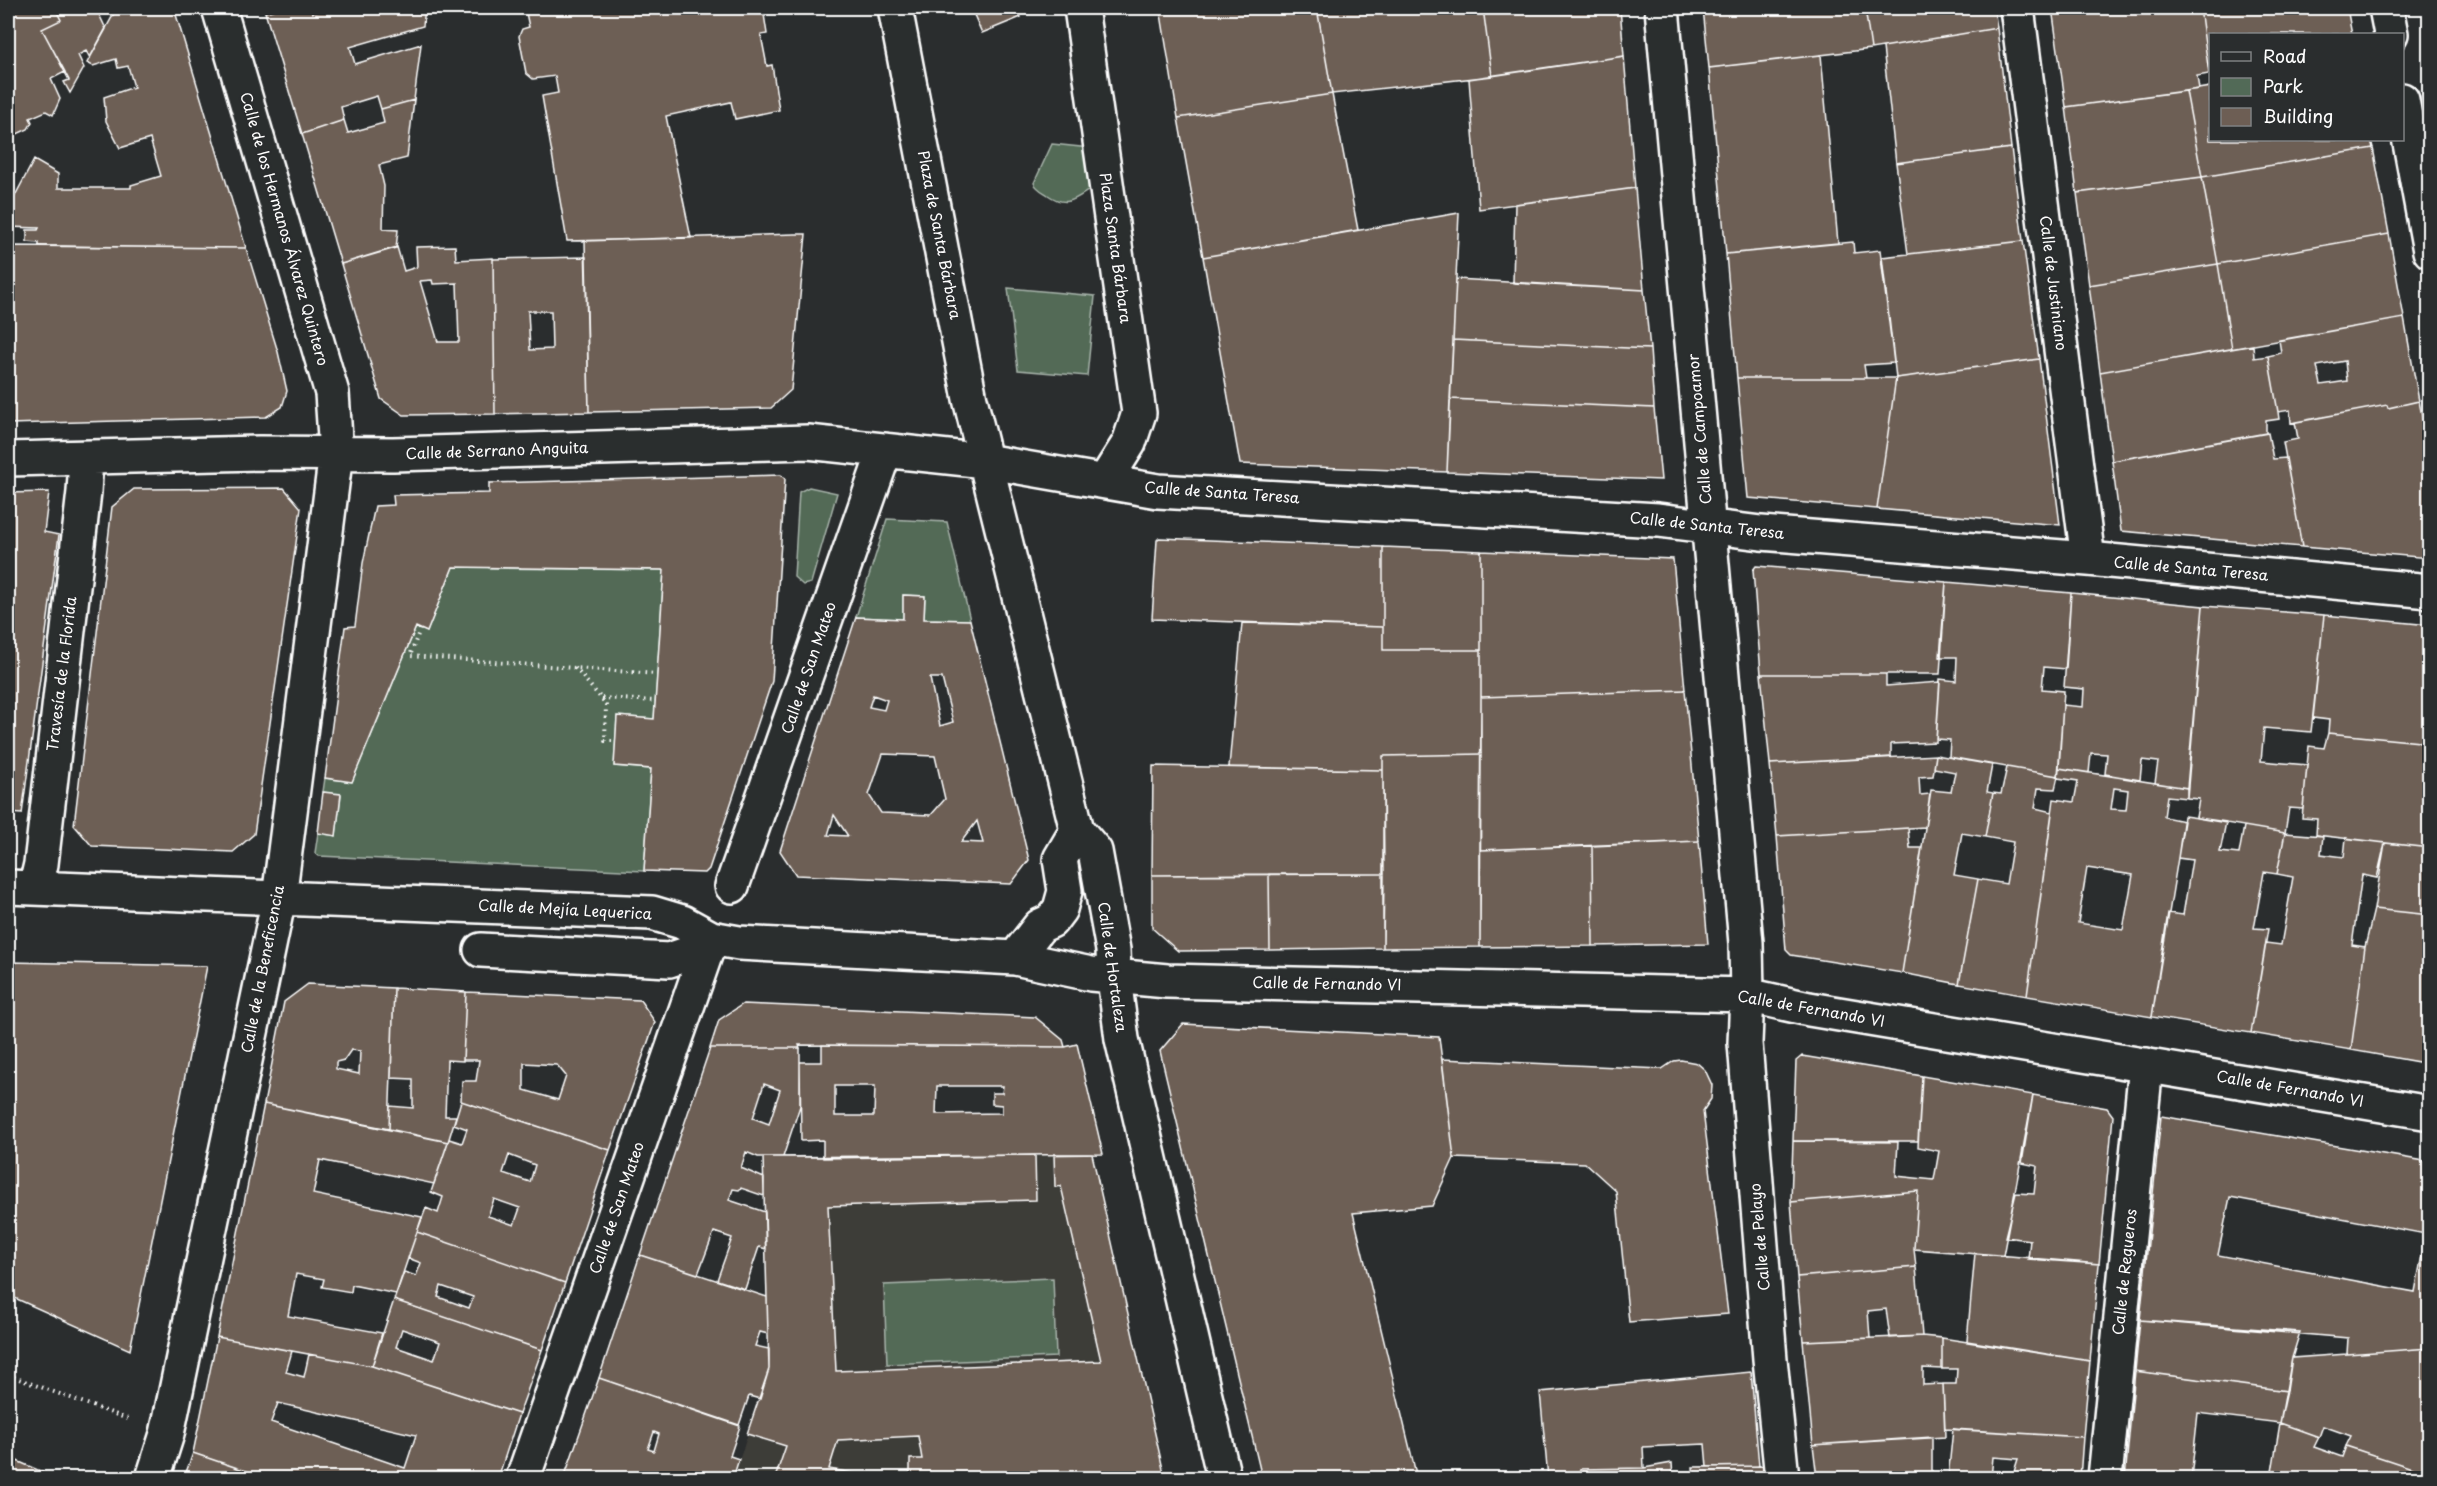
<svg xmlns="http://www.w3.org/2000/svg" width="2437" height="1486" font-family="'Playpen Sans',sans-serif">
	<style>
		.built { fill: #3e3c39 }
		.green { fill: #526a57; stroke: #a8b4ab; stroke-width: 1.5 }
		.building { fill: #6d5e54; stroke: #fff; stroke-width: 1.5; fill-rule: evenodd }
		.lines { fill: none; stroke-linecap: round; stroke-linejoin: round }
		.minor-casing { stroke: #fff; stroke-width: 38 }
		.path { stroke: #fff; stroke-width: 4; stroke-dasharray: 1.5 4.5; stroke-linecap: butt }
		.minor { stroke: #2a2d2e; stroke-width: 33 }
		.labels { text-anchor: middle; stroke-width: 4.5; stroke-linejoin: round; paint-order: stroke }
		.street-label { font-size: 15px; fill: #fff; stroke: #2a2d2e }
	</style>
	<rect width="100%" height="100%" fill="#2a2d2e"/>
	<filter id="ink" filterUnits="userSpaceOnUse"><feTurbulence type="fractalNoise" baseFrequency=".0167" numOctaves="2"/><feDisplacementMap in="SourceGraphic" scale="12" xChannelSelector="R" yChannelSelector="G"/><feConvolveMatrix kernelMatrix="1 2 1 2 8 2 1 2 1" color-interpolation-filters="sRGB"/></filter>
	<g filter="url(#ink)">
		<!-- built -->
		<path class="built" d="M1092 1154 1165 1478H733L760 1399 823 1158Z"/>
		<!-- green -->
		<path class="green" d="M1052 144 1090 148 1094 187C1076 198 1068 209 1048 195 1042 191 1037 189 1034 183Z
			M1008 288 1095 296 1087 376 1018 370Z
			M809 487 837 493 811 583 803 585 794 577 799 492Z
			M887 519 947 522 970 620 924 619 925 596 903 595V619L856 617Z
			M488 566 489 568 664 570 654 719 617 716 614 766 651 769 644 871 319 856 315 853 318 833 336 836 341 795 323 792 325 778 352 782 416 627 427 632 453 567Z
			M1053 1278 1056 1357 887 1364 884 1285Z"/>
		<!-- building -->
		<path class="building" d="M8 8H55L61 20 42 29 65 72 51 79 60 99 53 115 46 111 30 118 32 122 28 129 15 135 11 133 8 135Z
			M55 8H96L106 29 90 58 86 51 78 55 84 68 70 93 64 82 69 80 42 29 61 20Z
			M117 8H174L246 248 39 246V243L27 242V230H38L39 228 8 227V209L34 160 58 174V188H131V185L161 176 150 139 120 148 106 121 104 97 134 87 128 66 118 68 116 59 93 66 87 63Z
			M280 8H311L312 13 330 8H425L423 26 350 47 355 64 421 44 414 100 381 109 377 96 341 107 344 120 302 134 265 12Z
			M525 8H763L767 34 761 35 767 66 772 65 779 110 735 119 731 102 666 116 691 238 567 241 542 96 558 93 555 76 533 79 526 73 519 36 522 29 529 27Z
			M971 8H1017L1021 17 982 33Z
			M1160 8H1317L1332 94 1178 118Z
			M1317 8H1483L1492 76 1332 94Z
			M1483 8H1620L1624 56 1492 76Z
			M1703 8H1865L1871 49 1709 68Z
			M1865 8H1994L1997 28 1871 49Z
			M2052 8H2200L2209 74 2197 76 2199 89 2066 107Z
			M2200 8H2347L2352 34H2210L2209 74Z
			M2424 8H2430V35Z
			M1997 28 2011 148 1896 163 1883 47Z
			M1821 55 1838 243 1726 254 1709 68Z
			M1624 56 1635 188 1479 209 1469 79Z
			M2210 87V140H2371L2373 148 2202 177 2186 91Z
			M2186 91 2202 177 2077 193 2066 107Z
			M1332 94 1358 230 1203 257 1178 118Z
			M414 100 407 158 379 165 384 186 383 229 398 230 396 248 341 264 302 134 344 120 348 133 384 123 381 109Z
			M2011 148 2023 241 1908 254 1896 163Z
			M2373 148 2389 234 2218 264 2202 177Z
			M2202 177 2218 264 2089 285 2077 193Z
			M1635 188 1644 290 1513 283 1515 204Z
			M1459 213 1447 472 1240 464 1203 257Z
			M795 234H806L791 390 771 408 589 412 585 241Z
			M2389 234 2404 318 2232 349 2218 264Z
			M2023 241 2039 359 1896 378 1882 257Z
			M1853 242 1854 253 1880 250 1894 363 1864 365 1866 378H1737L1726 254Z
			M8 246 246 248 278 352 287 391 282 407 266 417 8 424Z
			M455 246 456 260 493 258 495 414 404 415 381 399 341 264 397 247 404 271 417 267 416 247ZM432 280 433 284 457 283 459 342H438L420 281Z
			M586 257 589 412 495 414 493 259ZM528 311H551L552 349 530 350Z
			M2218 264 2232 349 2100 372 2089 285Z
			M1456 279 1644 290 1650 349 1453 340Z
			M2404 318 2419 401 2388 408 2387 405 2291 423 2290 410 2278 412 2268 356 2281 353 2279 340ZM2345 361 2347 381 2321 385 2317 366Z
			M1453 340 1650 349 1654 408 1450 399Z
			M2253 345 2254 358 2268 356 2278 412 2279 419 2266 421V433L2112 461 2100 372Z
			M2039 359 2060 525 1877 509 1896 378Z
			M1737 378H1896L1877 509 1748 498Z
			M1450 399 1654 408 1661 480 1447 472Z
			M2419 401 2430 455V558L2302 547 2283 442 2298 439 2295 422 2387 405 2388 408Z
			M2268 433 2273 459 2286 458 2302 547 2121 531 2112 461Z
			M781 475 785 479 772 681 709 869 705 873 644 871 651 769 614 766 617 716 654 719 664 570 453 567 427 632 416 627 352 782 325 778 345 627 355 626 363 563 375 506 394 505 393 495 489 493V483Z
			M284 488 301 508 254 834 233 852 92 846 74 825 112 507 134 489Z
			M49 492 44 532 59 535 22 814 9 813 8 820V493Z
			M1159 538 1383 547V627L1152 619 1157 540Z
			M1383 547 1481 551V650H1383Z
			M1481 551 1673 559 1685 690 1481 697Z
			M1756 566 1946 582 1940 674H1761L1753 570Z
			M1946 582 2071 593 2066 669 2044 667 2042 689 2064 691 2058 776 1949 757 1950 740 1936 739 1940 679 1956 681 1957 657H1940Z
			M2071 593 2203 606 2187 788 2155 783 2158 762 2142 760 2140 780 2105 774 2107 754 2091 753 2089 773 2059 768 2063 705 2083 707 2084 689 2064 687Z
			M903 595 925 596 924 619 970 620 1029 860 1011 884 796 875 780 851 856 617 903 619ZM930 678H942L953 722 940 726ZM873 695 887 700 884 710 869 707ZM883 754 935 756 945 799 931 815 881 813 869 795ZM834 815 848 836 828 835ZM977 821 983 843 961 842Z
			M2203 606 2324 615 2311 732 2264 728 2261 761 2307 765 2303 809 2289 808 2285 833 2196 818 2199 799 2187 798Z
			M2324 615 2430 625V743L2328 733 2329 720 2313 718Z
			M1242 623 1383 627V650H1481V754L1383 756V770L1229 767Z
			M1761 674H1886V686L1940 682 1936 742 1891 744V757L1770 764Z
			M1685 690 1699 841 1480 850 1481 697Z
			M2328 733 2430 743V848L2316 835 2317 819 2302 818 2309 746 2324 748Z
			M1481 754 1480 947 1383 948V756Z
			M1936 755 1933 776 1919 777 1920 795 1930 794 1925 827 1777 836 1770 764Z
			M1936 755 1992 765 1987 792 1993 793 1985 837 1962 833 1954 875 1978 879 1959 984 1902 973 1931 790 1951 792 1955 772 1934 768Z
			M1153 766 1383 770 1384 874 1152 875Z
			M2007 767 2058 776 2055 789 2038 788 2035 808 2052 812 2027 996 1959 984 1978 879 2006 884 2013 842 1985 837 1993 793 2001 794Z
			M2059 768 2187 788V798L2167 796 2164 817 2184 821 2152 1017 2027 996 2054 799 2074 802 2078 781 2058 778ZM2114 788 2128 790 2126 810 2111 809ZM2087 868 2133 875 2123 930 2078 923Z
			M323 792 341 794 336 836 318 833Z
			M2184 816 2226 822 2220 852 2239 854 2244 826 2285 833 2277 874 2264 872 2254 928 2268 929 2251 1033 2152 1017 2168 913 2183 915 2192 860 2178 858Z
			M1908 828 1910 848H1922L1902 973 1791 955 1786 950 1777 836Z
			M2285 833 2323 836 2321 854 2344 857 2346 838 2385 843 2377 878 2362 875 2352 945 2365 947 2351 1050 2251 1033 2266 943 2281 945 2293 877 2277 874Z
			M1699 841 1708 944 1593 946 1592 846Z
			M2385 843 2430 848V915L2374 909Z
			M1592 846 1593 946 1480 947V850Z
			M1269 874H1384L1383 948 1270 950Z
			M1269 874 1270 950 1178 951 1152 928V875Z
			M2374 909 2430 915V1064L2351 1050 2365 947Z
			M8 962 207 966 130 1350 8 1295Z
			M308 984 394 988 389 1129 264 1104 284 1002ZM351 1050 360 1051 359 1074 336 1069V1062L344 1060Z
			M394 988 466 992 463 1061 447 1060 445 1116H456L448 1142 389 1129 390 1106 413 1108V1079L391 1078Z
			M466 992 640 1000 655 1022 610 1150 461 1101 462 1081H476L479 1060H463ZM524 1063 557 1065 566 1076 558 1100 524 1090Z
			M743 1004 1035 1017 1063 1040 1065 1047 799 1045 800 1048H710L719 1020Z
			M1183 1024 1439 1037 1454 1158 1432 1206 1353 1213 1417 1478H1262L1160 1051Z
			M1077 1044 1103 1154 823 1158V1140L801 1141 800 1062H822V1045L1065 1047ZM835 1086H875L874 1116H835ZM937 1086H1003L1002 1093H992V1104L1002 1105V1113L936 1114Z
			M710 1048H800V1106L783 1157H758L746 1152 741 1168 764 1178V1196L741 1188 739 1190 733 1189 729 1200 765 1212 766 1249 759 1247 745 1289 717 1280 732 1238 714 1232 698 1274 640 1255ZM764 1084 780 1090 769 1124 753 1118Z
			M1802 1056 1922 1076 1918 1141H1793L1796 1061Z
			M1442 1059 1662 1069 1674 1061 1681 1060 1697 1063 1705 1070 1712 1085 1711 1099 1703 1111 1728 1314 1629 1322 1616 1191 1585 1163 1454 1158Z
			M1922 1076 2033 1095 2003 1256 1914 1249 1918 1191 1791 1202 1793 1141 1898 1142 1896 1176 1934 1180 1939 1151 1918 1147Z
			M2033 1095 2107 1108 2113 1116 2099 1264 2028 1259 2030 1240 2005 1237 2016 1193 2034 1194 2037 1166 2022 1163Z
			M461 1101 610 1150 565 1283 417 1232 426 1208 438 1213 443 1197 431 1192 449 1139 462 1143 467 1129 454 1124ZM509 1155 535 1165 530 1182 503 1173ZM494 1199 520 1208 514 1225 488 1216Z
			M264 1104 448 1142 434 1184 320 1160 313 1194 422 1217 396 1294 352 1285 351 1292 322 1287 324 1279 296 1274 288 1316 382 1333 372 1366 217 1337Z
			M2161 1116 2430 1162V1348L2347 1354 2348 1338 2140 1320ZM2230 1197 2426 1234 2415 1292 2218 1255Z
			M1054 1154H1092L1165 1478H910V1459H922L918 1436 838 1440 829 1469 881 1478H775L786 1446 747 1434 769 1369 763 1157 1035 1155 1036 1200 828 1206 836 1371 1101 1361 1061 1186 1055 1187Z
			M1918 1191 1914 1249 1916 1267 1797 1277 1791 1202Z
			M417 1232 565 1283 542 1350 394 1300 404 1272 416 1276 421 1263 408 1258ZM441 1286 473 1297 469 1308 438 1297Z
			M1975 1253 2099 1264 2090 1361 1967 1341Z
			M640 1255 767 1297 768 1334 760 1332 755 1346 769 1349V1369L760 1399 749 1396 739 1425 599 1378Z
			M1916 1267 1922 1336 1890 1338 1886 1309 1868 1311 1870 1338 1803 1341 1797 1277Z
			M394 1300 542 1350 519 1414 372 1366ZM402 1329 440 1342 434 1360 396 1347Z
			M2140 1320 2300 1332 2292 1358 2287 1391 2135 1371Z
			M1922 1336 1942 1338V1369L1923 1368V1385L1943 1384 1945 1437 1813 1445 1803 1341Z
			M217 1337 292 1351 286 1372 304 1377 309 1354 372 1366 519 1414 498 1478H267L193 1453ZM278 1403 416 1435 405 1468 271 1422Z
			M1942 1338 2090 1361 2083 1437 1945 1429 1943 1384H1956L1957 1369H1942Z
			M2430 1348V1474L2346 1446 2351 1436 2323 1426 2319 1437 2280 1423 2292 1358Z
			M2135 1371 2287 1391 2280 1423 2198 1413 2191 1478H2125Z
			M1751 1372 1759 1466 1707 1467 1705 1444 1643 1447 1644 1468 1580 1469 1581 1478H1548L1540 1392Z
			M599 1378 740 1426 730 1456 739 1459 733 1478H564ZM654 1432 659 1434 654 1451 648 1449Z
			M2280 1423 2319 1437 2314 1447 2342 1457 2346 1446 2430 1474 2429 1478H2271Z
			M1953 1429 2083 1437 2080 1478H2012L2018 1459 1993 1457 1991 1478H1948Z
			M1932 1437V1478H1817L1813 1445Z
			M193 1453 267 1478H184Z
			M8 1457 56 1478H8Z
			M1672 1463 1673 1478H1581L1580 1469 1644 1468Z
			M1766 1466 1767 1478H1694L1693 1467Z"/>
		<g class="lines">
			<!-- minor casing -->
			<g class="minor-casing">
				<path id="minor" d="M895 8 970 399 1077 830 1095 851 1113 950 1114 978 1122 1039 1224 1478
					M1081 8 1139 413 1129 443 1105 481
					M1662 8 1746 943 1747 995 1745 1043 1770 1359 1782 1478
					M2017 8 2088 559
					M2386 8 2391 34
					M2402 100 2430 251
					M8 459 259 453 393 454 808 442 985 461 1158 491 1658 520 1761 533 2088 559 2430 591
					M732 886 885 450
					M8 887 652 913 682 922 711 938 739 943 1015 958 1091 974 1167 981 1747 995 1809 1009 2430 1113
					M31 888 37 881 41 864 84 492 86 459
					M481 950 669 960 690 953 711 938
					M1015 958 1040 926 1051 921 1060 909 1065 891 1060 859 1077 830
					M153 1478 167 1434 279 898 336 453 332 393 219 8
					M523 1478 711 938
					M2105 1478 2146 1065"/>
			</g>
			<!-- path -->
			<path class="path" d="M420 629 410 656 657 674
				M575 668 606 704 605 741H615
				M602 698 656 701
				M8 1375 128 1419"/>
			<!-- minor -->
			<use href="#minor" class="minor"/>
		</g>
	</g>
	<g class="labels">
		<!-- street labels -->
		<g class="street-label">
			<text transform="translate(284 229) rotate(74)" y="5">Calle de los Hermanos Álvarez Quintero</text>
			<text transform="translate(939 235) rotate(79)" y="5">Plaza de Santa Bárbara</text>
			<text transform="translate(1115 248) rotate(82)" y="5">Plaza Santa Bárbara</text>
			<text transform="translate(2053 283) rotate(83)" y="5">Calle de Justiniano</text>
			<text transform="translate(1700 429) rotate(-95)" y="5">Calle de Campoamor</text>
			<text transform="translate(497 451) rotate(-2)" y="5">Calle de Serrano Anguita</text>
			<text transform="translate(1222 493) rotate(4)" y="5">Calle de Santa Teresa</text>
			<text transform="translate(1707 526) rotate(6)" y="5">Calle de Santa Teresa</text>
			<text transform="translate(2191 569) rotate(5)" y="5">Calle de Santa Teresa</text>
			<text transform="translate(809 668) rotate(-71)" y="5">Calle de San Mateo</text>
			<text transform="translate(62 674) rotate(-83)" y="5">Travesía de la Florida</text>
			<text transform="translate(565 910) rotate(3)" y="5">Calle de Mejía Lequerica</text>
			<text transform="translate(1112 967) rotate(82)" y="5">Calle de Hortaleza</text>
			<text transform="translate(263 969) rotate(-79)" y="5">Calle de la Beneficencia</text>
			<text transform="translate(1327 984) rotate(1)" y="5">Calle de Fernando VI</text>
			<text transform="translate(1811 1009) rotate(10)" y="5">Calle de Fernando VI</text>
			<text transform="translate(2290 1089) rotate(10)" y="5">Calle de Fernando VI</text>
			<text transform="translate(617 1208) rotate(-71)" y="5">Calle de San Mateo</text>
			<text transform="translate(1760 1237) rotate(-95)" y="5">Calle de Pelayo</text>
			<text transform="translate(2125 1272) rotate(-84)" y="5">Calle de Regueros</text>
		</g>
	</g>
	<!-- margin -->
	<rect width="2437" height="1486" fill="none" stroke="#2a2d2e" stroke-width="30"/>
	<rect x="15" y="15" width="2407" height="1456" fill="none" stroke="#fff" stroke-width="2" filter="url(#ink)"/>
	<!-- legend -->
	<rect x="2209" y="33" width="195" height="108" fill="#2a2d2e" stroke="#7f8182" stroke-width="1.5"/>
	<rect x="2221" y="52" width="30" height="9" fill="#2a2d2e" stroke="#7f8182" stroke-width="1.5"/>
	<text x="2263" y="63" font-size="18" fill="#ffffff">Road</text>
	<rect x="2221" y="78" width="30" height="18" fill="#526a57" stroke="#7f8182" stroke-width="1.5"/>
	<text x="2263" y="93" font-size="18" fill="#ffffff">Park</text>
	<rect x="2221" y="108" width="30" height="18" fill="#6d5e54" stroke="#7f8182" stroke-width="1.5"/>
	<text x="2263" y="123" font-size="18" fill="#ffffff">Building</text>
</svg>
